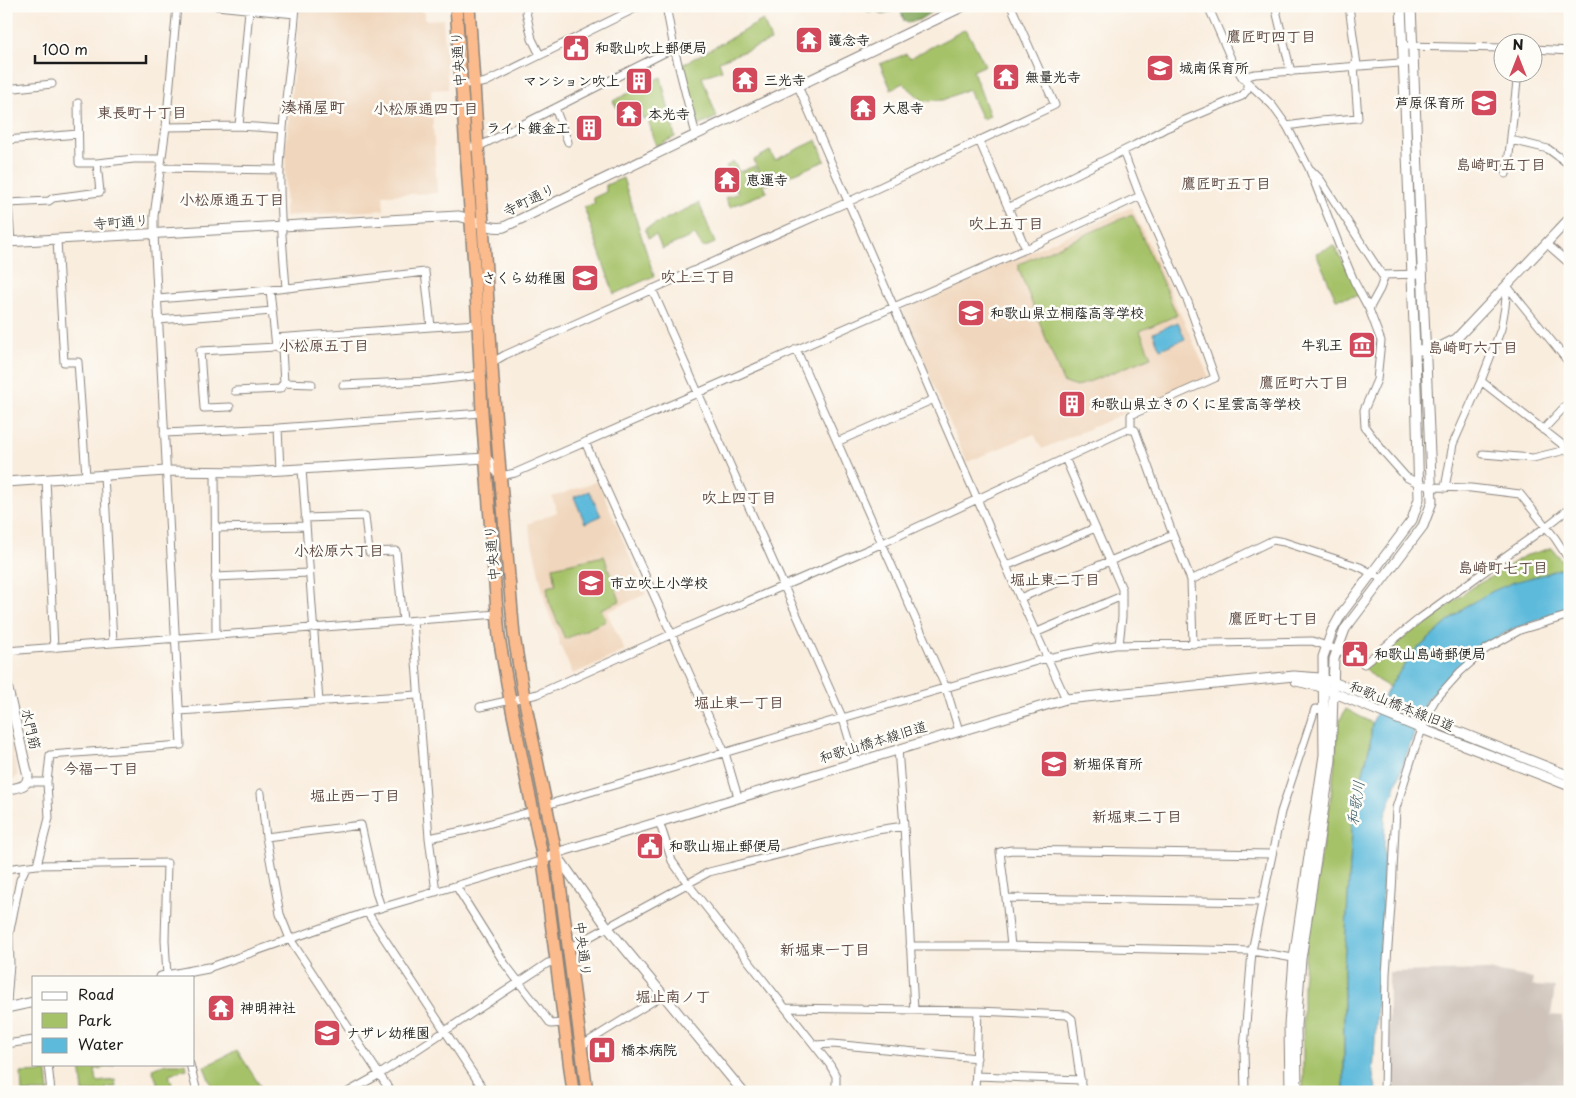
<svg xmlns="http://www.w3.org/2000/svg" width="1576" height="1098" font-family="'Playpen Sans','Klee One',sans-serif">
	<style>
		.built { fill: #f0d6bc }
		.industrial { fill: #cec2b9 }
		.green { fill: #a6c269; stroke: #616f42 }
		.forest { fill: #84a85d; stroke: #50623c }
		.water { fill: #5dbadb; stroke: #3c6b7c }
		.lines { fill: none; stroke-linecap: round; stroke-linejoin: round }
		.minor-casing { stroke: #8a847d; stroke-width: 9 }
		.tertiary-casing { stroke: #8a847d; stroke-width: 11 }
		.trunk-casing { stroke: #8a847d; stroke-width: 14 }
		.minor { stroke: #fff; stroke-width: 7 }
		.tertiary { stroke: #fff; stroke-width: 9 }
		.trunk { stroke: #fbbb8c; stroke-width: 11 }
		.labels { text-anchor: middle; stroke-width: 5; stroke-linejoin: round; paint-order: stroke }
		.poi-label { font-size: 14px; font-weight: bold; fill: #1c1c1c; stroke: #fdfcf7; text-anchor: start }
		.street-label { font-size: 14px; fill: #1c1c1c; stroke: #fdfcf7 }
		.neighbourhood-label { font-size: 15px; font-weight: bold; fill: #5c4741; stroke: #fdfcf7 }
		.water-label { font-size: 15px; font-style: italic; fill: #365b68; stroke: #fdfcf7 }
		.quarter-label { font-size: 16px; font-weight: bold; fill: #5c4741; stroke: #fdfcf7 }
	</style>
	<rect width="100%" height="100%" fill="#fdfcf7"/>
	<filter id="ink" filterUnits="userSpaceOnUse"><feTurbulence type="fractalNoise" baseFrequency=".02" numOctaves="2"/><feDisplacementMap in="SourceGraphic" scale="10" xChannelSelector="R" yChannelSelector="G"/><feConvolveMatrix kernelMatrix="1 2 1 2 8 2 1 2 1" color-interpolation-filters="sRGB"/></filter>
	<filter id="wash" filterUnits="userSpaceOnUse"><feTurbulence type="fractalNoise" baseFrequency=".0096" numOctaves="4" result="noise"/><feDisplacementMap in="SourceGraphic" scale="20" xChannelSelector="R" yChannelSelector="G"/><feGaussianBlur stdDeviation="1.12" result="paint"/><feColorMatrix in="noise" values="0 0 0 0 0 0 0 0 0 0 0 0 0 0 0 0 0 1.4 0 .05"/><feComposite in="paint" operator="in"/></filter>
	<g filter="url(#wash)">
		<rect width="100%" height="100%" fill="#f9edde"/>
		<!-- built -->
		<path class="built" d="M300 6H421L422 13 425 12V20L443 19 448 89 431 90 437 193 383 195 384 210 285 216 286 145Z
			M1132 207 1209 377 1042 449 1034 434 967 462 903 316V308Z
			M598 481 646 594 607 612 625 651 573 674 559 643 560 642 546 606 528 524 557 512 552 497Z
			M6 727 18 774 15 779 6 781Z"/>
		<!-- industrial -->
		<path class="industrial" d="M1488 970 1533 978 1532 986 1555 987 1551 1015 1562 1016 1568 1092H1388L1389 972Z"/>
		<!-- green -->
		<path class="green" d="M763 20 771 41 719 61 722 70 702 77 717 117 698 126 682 65Z
			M966 29 985 65 973 71 990 116 982 119 968 89 943 100 923 101 903 83 891 89 880 64 906 54 910 58Z
			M661 77 675 137 656 146 648 119H643L635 101 617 108 613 101Z
			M817 140 825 161 766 185 754 160 770 151 775 160Z
			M734 162 739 172 755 166 767 192 730 207 725 198 738 193 726 166Z
			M623 178 654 276 614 294 584 207 595 204 593 198 606 192V185Z
			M699 203 715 243 703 248 695 235 662 249 656 235 648 238 645 229Z
			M1132 214 1177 315 1140 331 1151 357 1076 387 1063 382 1019 270V264Z
			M1334 246 1362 295 1336 299 1316 253Z
			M1552 548 1566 566 1466 606 1413 653 1389 687 1377 680 1364 667 1473 587 1501 571 1524 556Z
			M604 556 620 601 601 609 606 621 565 639 549 602 547 587 556 585 553 567Z
			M1346 709 1372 723 1370 745 1353 812 1344 966V1092H1303V984L1307 934 1330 803 1334 770 1338 723Z
			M237 1050 264 1092H214L204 1067Z
			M44 1064H46L49 1092H22L21 1073 44 1072Z
			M80 1064H114V1066L95 1069 97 1082 115 1080 116 1087 106 1088V1091L83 1092Z
			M166 1064H186L187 1069 169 1074 174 1092H161L152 1069Z"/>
		<!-- forest -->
		<path class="forest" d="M868 6H934L936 9 919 20 908 23 904 21 900 9 881 14 875 10 868 12Z"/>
		<!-- water -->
		<path class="water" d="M1178 322 1185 339 1160 349 1153 333Z
			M589 491 601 516 585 523 574 497Z
			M1570 565V609L1510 630 1483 647 1425 702 1385 816 1382 914 1373 1075 1377 1092H1344V966L1353 812 1370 745 1372 723 1389 687 1412 654 1466 606 1493 591 1514 582 1546 574Z"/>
	</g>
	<g filter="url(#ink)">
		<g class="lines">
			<!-- minor casing -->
			<g class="minor-casing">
				<path id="minor" d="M217 6 295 14
					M666 6 674 48 696 135
					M1208 6 1231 59 1242 77 1272 105 1287 126 1309 168 1339 245 1354 281 1369 309 1381 341 1377 380 1364 410 1365 427 1383 451 1406 477 1420 484 1432 487 1471 488 1520 494 1555 538 1570 561
					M1275 6 1291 72
					M1349 6 1357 65
					M526 12 532 39 540 55
					M1403 46 1504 48
					M1534 49 1570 51
					M1242 77 1255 74 1413 62
					M462 84 481 83 486 82 640 6
					M798 86 1020 598 1066 699
					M6 89 52 84
					M555 108 568 142
					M239 126 249 10
					M1287 126 1320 121 1358 118 1354 65
					M166 127 239 126 283 129
					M6 140 78 134
					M979 140 1026 249
					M1511 140 1548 149 1570 165
					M467 147H478L674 48
					M1123 151 1140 196 1188 302 1215 378 1131 415V430
					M97 163 134 159H161
					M160 168 280 170
					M1311 170 1320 179 1382 275 1423 274
					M1506 174 1508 164 1518 72
					M6 176 11 242
					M8 203 49 201 53 198 100 192 97 163H79L78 103
					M1008 208 1135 145 1166 128 1242 96 1247 90V83
					M57 240 64 362H78L86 476
					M1547 244 1570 264
					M1507 286 1570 364
					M286 288C283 249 279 209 280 170 282 115 292 61 296 6
					M652 289 843 719 856 762
					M157 299 270 290 425 272 431 327 478 324
					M1369 309 1380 289 1385 275
					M158 320 272 311
					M275 338 431 327
					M276 347 282 350 284 383 312 384
					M796 349 946 688 959 731
					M491 363 505 355 848 202 1055 105 1011 6
					M1481 381 1568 449
					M343 385 428 381 481 375 482 373
					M235 391 280 389 284 383
					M230 407 204 408 200 351 276 347 270 290
					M278 428 280 470
					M1543 430 1570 401
					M164 433 278 428 482 413
					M585 442 725 753 738 797
					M837 442 934 399
					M1483 454 1533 458 1570 449
					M1065 458 1122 589V617L1119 645
					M302 469 319 702
					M215 471 216 635
					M104 475 113 642
					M501 476 515 473 1026 249 1140 196
					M46 479 54 648
					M1445 488 1453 444 1481 381 1501 329 1505 307 1507 286
					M305 518 365 516 369 552 396 551 403 621
					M215 528 305 526
					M1006 566 1095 528
					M215 577 309 573
					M1191 580 1273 540 1284 542 1360 567 1382 579
					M1020 598 1173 535
					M413 621 429 838 436 892
					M1035 633 1122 596
					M6 651 498 614
					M480 707 538 694 672 634 883 543 1128 429 1135 430 1173 535 1191 580 1193 644
					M179 711 417 695
					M898 749 904 826 914 1010
					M28 782H47
					M261 793 266 837 280 914 290 939 391 1092
					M546 805 1047 658 1115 645 1312 641 1344 652 1364 664 1419 619 1547 526 1570 508
					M659 821 672 861 688 884 830 1065 836 1076V1092
					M266 837 361 825 376 892 381 907
					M429 838 467 830 533 811
					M37 865 49 818 47 782 50 755 181 745 154 234V216L166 127 177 6
					M6 869 37 865 167 863 165 940 167 977
					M456 886 505 964 551 1024 563 1023
					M1006 898 1000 852 1012 850 1272 854
					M367 912 485 1092
					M567 944 575 945 709 872 877 830 904 826
					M910 946H1011L1252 951 1299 959
					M1011 946 1006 898 1262 902
					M208 968 367 912 543 860
					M1570 995 1568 1043 1570 1069
					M786 1008 978 1011 1067 1015 1072 1019 1082 1092
					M6 1014 10 964 9 935 20 880 26 867
					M6 1044 34 1040
					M815 1045 833 1044 977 1058
					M581 1046 663 995
					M48 1064 51 1092
					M190 1064 197 1092
					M976 1076 1081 1080
					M348 1092 380 1074 548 963 555 962
					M975 1092 978 1011
					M1245 1092 1244 1049 1252 951 1281 812 1315 709 1324 710
					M1384 1092 1386 974 1392 892 1396 808 1415 748 1430 709 1435 700 1460 672 1486 649 1520 630 1570 615"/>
			</g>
			<!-- tertiary casing -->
			<g class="tertiary-casing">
				<path id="tertiary" d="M6 242 458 216C474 219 489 230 504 227L964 6
					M1419 350 1440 347 1456 339 1570 218
					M6 482 166 471 249 472 486 458 501 476
					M6 681 28 776C28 788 17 787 6 790
					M1296 681 1318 686 1422 729 1570 786
					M556 854 608 928 743 1092
					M543 860 556 853 1066 699 1294 676 1320 678 1333 682 1570 776
					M161 977 208 968
					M6 1008 34 1002
					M1290 1092 1289 1025 1294 958 1324 755 1323 657 1332 631 1342 613 1412 520 1419 499 1415 350 1401 6
					M1297 1092 1296 1026 1301 959 1331 760 1334 659 1345 629 1423 526 1432 502 1411 6"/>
			</g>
			<!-- trunk casing -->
			<g class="trunk-casing">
				<path id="trunk" d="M456 6 478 324 482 413 499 637 510 700 543 860 573 1092
					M469 6 495 412 514 636 524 697 556 853 587 1092"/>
			</g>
			<!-- minor -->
			<use href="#minor" class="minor"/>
			<!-- tertiary -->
			<use href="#tertiary" class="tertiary"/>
			<!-- trunk -->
			<use href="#trunk" class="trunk"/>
		</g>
	</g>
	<!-- icons -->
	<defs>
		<g id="temple-square" transform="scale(1.4375)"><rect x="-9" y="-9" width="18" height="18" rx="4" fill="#d1495b" stroke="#fdfcf7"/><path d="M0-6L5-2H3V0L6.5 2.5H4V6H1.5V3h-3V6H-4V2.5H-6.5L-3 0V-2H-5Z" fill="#fff"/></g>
		<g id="civic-square" transform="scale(1.4375)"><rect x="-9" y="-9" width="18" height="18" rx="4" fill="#d1495b" stroke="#fdfcf7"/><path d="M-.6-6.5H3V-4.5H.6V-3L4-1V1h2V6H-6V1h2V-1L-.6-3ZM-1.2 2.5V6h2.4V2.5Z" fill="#fff"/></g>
		<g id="school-square" transform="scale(1.4375)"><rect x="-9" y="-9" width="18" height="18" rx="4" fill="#d1495b" stroke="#fdfcf7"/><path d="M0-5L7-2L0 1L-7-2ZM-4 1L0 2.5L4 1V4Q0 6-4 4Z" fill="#fff"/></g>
		<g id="building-square" transform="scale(1.4375)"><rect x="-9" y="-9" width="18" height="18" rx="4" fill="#d1495b" stroke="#fdfcf7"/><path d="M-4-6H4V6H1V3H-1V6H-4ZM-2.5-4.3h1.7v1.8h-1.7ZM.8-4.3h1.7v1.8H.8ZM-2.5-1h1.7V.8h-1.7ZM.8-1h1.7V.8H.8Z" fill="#fff"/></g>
		<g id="museum-square" transform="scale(1.4375)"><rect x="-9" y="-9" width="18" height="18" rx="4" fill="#d1495b" stroke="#fdfcf7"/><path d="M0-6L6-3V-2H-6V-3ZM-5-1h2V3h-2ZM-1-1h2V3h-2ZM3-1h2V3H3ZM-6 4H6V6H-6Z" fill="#fff"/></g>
		<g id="hospital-square" transform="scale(1.4375)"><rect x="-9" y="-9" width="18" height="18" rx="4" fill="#d1495b" stroke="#fdfcf7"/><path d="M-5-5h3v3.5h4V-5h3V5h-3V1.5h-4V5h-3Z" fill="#fff"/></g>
	</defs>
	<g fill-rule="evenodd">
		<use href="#temple-square" x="809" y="40"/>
		<use href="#civic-square" x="576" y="48"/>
		<use href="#school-square" x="1160" y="68"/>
		<use href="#temple-square" x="1006" y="77"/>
		<use href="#temple-square" x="745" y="80"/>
		<use href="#building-square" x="639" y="81"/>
		<use href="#school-square" x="1484" y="103"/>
		<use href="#temple-square" x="863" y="108"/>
		<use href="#temple-square" x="629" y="114"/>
		<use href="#building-square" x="589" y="128"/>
		<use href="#temple-square" x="727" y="180"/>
		<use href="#school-square" x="585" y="278"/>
		<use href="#school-square" x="971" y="313"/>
		<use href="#museum-square" x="1362" y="345"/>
		<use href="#building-square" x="1072" y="404"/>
		<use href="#school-square" x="591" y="583"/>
		<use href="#civic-square" x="1355" y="654"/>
		<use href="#school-square" x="1054" y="764"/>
		<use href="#civic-square" x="650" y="846"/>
		<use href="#temple-square" x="221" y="1008"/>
		<use href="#school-square" x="327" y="1033"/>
		<use href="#hospital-square" x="602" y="1050"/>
	</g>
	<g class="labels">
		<!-- poi labels -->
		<g class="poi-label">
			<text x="828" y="45">護念寺</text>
			<text x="595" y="53">和歌山吹上郵便局</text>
			<text x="1179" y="73">城南保育所</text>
			<text x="1025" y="82">無量光寺</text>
			<text x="764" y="85">三光寺</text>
			<text x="620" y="86" text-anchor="end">マンション吹上</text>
			<text x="1465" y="108" text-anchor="end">芦原保育所</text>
			<text x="882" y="113">大恩寺</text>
			<text x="648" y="119">本光寺</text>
			<text x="570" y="133" text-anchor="end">ライト鍍金工</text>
			<text x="746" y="185">恵運寺</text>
			<text x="566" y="283" text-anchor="end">さくら幼稚園</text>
			<text x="990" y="318">和歌山県立桐蔭高等学校</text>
			<text x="1343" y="350" text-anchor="end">牛乳王</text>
			<text x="1091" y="409">和歌山県立きのくに星雲高等学校</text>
			<text x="610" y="588">市立吹上小学校</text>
			<text x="1374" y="659">和歌山島崎郵便局</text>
			<text x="1073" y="769">新堀保育所</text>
			<text x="669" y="851">和歌山堀止郵便局</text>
			<text x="240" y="1013">神明神社</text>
			<text x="346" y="1038">ナザレ幼稚園</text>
			<text x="621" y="1055">橋本病院</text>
		</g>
		<!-- street labels -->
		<g class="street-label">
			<text transform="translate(458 59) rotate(-94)" y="5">中央通り</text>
			<text transform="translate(529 200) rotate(-26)" y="5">寺町通り</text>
			<text transform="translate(121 222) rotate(-4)" y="5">寺町通り</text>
			<text transform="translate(492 553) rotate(-95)" y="5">中央通り</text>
			<text transform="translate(1402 706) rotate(22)" y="5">和歌山橋本線旧道</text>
			<text transform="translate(31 729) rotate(77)" y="5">水門筋</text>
			<text transform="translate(873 742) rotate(-17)" y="5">和歌山橋本線旧道</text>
			<text transform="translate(583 949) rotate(83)" y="5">中央通り</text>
		</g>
		<!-- neighbourhood labels -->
		<g class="neighbourhood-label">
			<text x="1271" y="42">鷹匠町四丁目</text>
			<text x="426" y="114">小松原通四丁目</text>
			<text x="142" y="118">東長町十丁目</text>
			<text x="1501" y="170">島崎町五丁目</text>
			<text x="1226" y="189">鷹匠町五丁目</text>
			<text x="232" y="205">小松原通五丁目</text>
			<text x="1006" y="229">吹上五丁目</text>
			<text x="698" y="282">吹上三丁目</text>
			<text x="324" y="351">小松原五丁目</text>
			<text x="1473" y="353">島崎町六丁目</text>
			<text x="1304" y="388">鷹匠町六丁目</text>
			<text x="739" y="503">吹上四丁目</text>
			<text x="339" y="556">小松原六丁目</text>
			<text x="1503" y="573">島崎町七丁目</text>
			<text x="1055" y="585">堀止東二丁目</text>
			<text x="1273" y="624">鷹匠町七丁目</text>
			<text x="739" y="708">堀止東一丁目</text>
			<text x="101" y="774">今福一丁目</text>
			<text x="355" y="801">堀止西一丁目</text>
			<text x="1137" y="822">新堀東二丁目</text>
			<text x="825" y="955">新堀東一丁目</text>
			<text x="673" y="1002">堀止南ノ丁</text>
		</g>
		<!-- water labels -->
		<g class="water-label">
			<text transform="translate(1356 803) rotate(-81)" y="5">和歌川</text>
		</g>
		<!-- quarter labels -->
		<g class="quarter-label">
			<text x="313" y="113">湊桶屋町</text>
		</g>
	</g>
	<!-- margin -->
	<rect width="1576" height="1098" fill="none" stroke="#fdfcf7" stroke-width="25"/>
	<!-- legend -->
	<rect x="32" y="976" width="162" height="90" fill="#fdfcf7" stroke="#a3a29f"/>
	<rect x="42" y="992" width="25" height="8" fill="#ffffff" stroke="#a3a29f"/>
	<text x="78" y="1000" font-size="15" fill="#1c1c1c">Road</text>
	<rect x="42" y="1013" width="25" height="15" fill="#a6c269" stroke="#a3a29f"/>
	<text x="78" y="1026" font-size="15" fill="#1c1c1c">Park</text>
	<rect x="42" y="1038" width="25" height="15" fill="#5dbadb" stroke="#a3a29f"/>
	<text x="78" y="1050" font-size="15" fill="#1c1c1c">Water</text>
	<!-- north arrow -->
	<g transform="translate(1518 58)"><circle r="24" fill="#fdfcf7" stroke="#a3a29f"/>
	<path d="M0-4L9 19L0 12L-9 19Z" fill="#d1495b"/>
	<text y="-8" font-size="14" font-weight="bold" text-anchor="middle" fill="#1c1c1c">N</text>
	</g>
	<!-- scale -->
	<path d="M35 55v8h111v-8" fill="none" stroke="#1c1c1c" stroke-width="2.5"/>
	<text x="42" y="55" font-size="15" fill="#1c1c1c" stroke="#fdfcf7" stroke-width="4" paint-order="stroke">100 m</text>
</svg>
